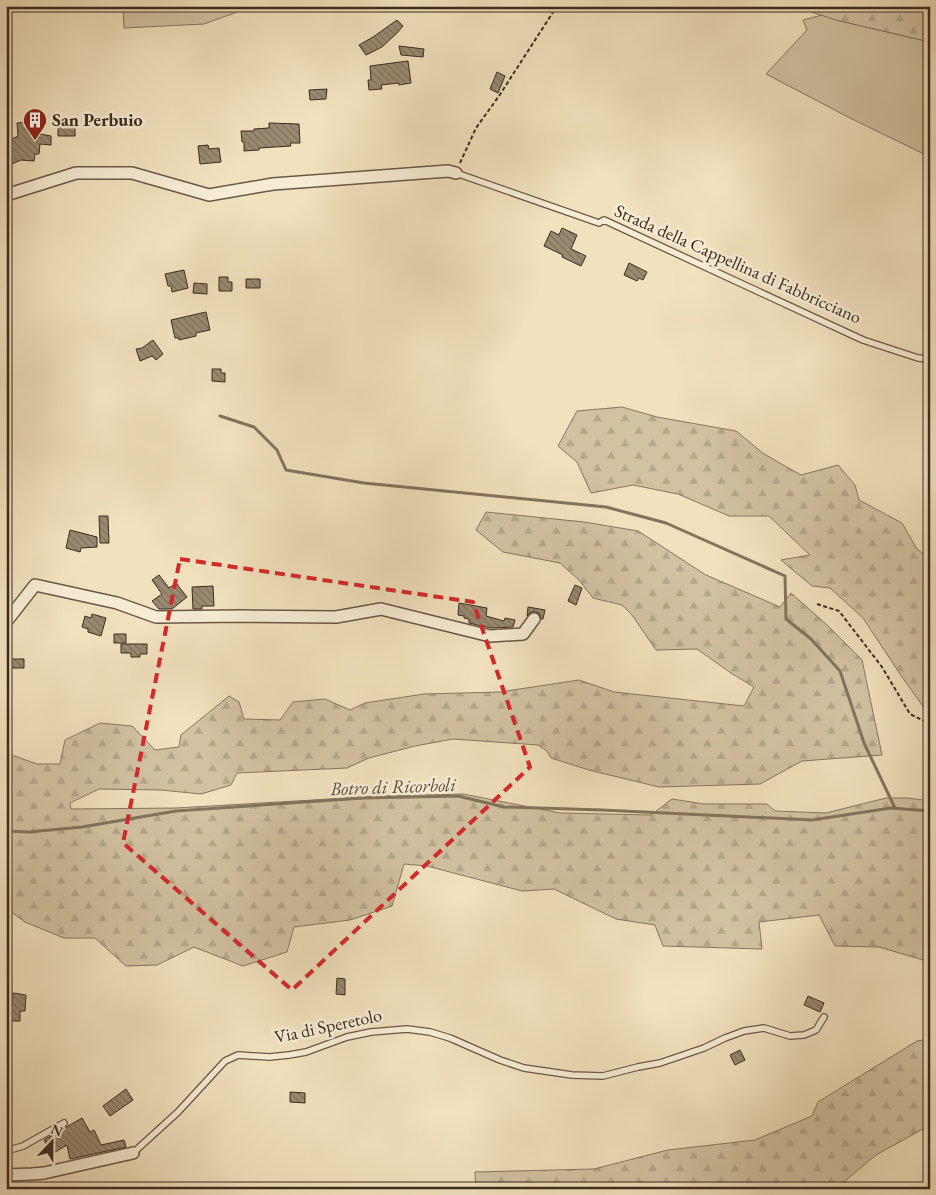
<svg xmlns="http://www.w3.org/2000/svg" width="936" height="1195" font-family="'EB Garamond',serif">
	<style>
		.green { fill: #d2c2a2; stroke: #877660 }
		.forest { fill: url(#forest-firs); stroke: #877660 }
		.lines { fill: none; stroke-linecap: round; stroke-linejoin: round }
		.stream { stroke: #83735d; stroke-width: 3 }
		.building { fill: url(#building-back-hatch); stroke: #3c2b1f }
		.service-casing { stroke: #695846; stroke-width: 8 }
		.minor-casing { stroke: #695846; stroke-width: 14 }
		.path { stroke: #3c2b1f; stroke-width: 2; stroke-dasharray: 4 2.5; stroke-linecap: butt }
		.service { stroke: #f6ecd4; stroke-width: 5.5 }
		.minor { stroke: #f6ecd4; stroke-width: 11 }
		.marked { fill: none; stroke: #d62828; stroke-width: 4; stroke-dasharray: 10 6; stroke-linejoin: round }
		.labels { text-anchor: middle; stroke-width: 5; stroke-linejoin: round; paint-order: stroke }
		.poi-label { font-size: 18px; font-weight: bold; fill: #3c2b1f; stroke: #f6ecd4; text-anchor: start }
		.street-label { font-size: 18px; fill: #3c2b1f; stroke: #f6ecd4 }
		.water-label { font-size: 19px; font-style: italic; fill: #604f3e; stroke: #f6ecd4 }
	</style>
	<defs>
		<pattern id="forest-firs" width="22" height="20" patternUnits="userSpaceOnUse" patternTransform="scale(1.25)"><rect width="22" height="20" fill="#d2c2a2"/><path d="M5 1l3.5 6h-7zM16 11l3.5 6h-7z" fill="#b5a78b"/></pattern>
		<pattern id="building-back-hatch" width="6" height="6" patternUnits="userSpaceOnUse" patternTransform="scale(1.25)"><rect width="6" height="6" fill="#9a8a71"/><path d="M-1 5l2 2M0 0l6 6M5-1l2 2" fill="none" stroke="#7f715c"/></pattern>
	</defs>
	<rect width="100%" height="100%" fill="#f1e1bd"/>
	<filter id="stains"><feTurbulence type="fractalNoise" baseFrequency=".004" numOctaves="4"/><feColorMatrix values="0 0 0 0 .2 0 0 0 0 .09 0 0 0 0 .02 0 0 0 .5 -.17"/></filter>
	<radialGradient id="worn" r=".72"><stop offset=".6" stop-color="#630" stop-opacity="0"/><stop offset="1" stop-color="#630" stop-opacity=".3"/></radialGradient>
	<!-- green -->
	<path class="green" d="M123 6H254L204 24 124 28Z
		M822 15 836 20 930 42V157L850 118 766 74 807 30 803 20Z"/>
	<!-- forest -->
	<path class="forest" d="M793 6H930V42L836 20Z
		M622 407 657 417 736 431 764 454 801 475 838 465 855 485 859 500 902 523 917 549 930 559V716L902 677 863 618 830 588 812 586 781 560 810 555 769 516H729L678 494 633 485 591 493 577 462 558 446 577 411Z
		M486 512 584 522 638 531 706 575 780 607 791 593 828 626 862 660 882 755 802 761 760 784 659 787 589 770 551 758 547 751 538 745 453 739 415 746 369 758 347 768 237 773 231 785 201 794 161 790 99 789 70 803 71 809 176 808 382 796 463 794 560 813 651 815 672 799 704 804H767L775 811 826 813 886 798H908L930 801V962L879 947 835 946 819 915 759 922 762 949 663 946 655 925 616 919 554 889 522 891 427 866 404 864 392 906 350 920 294 927 287 952 243 966 194 947 157 965 126 966 95 938H64L25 922 6 908V753L37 764H60L65 740 100 723 132 726 155 750 179 747 181 735 229 696 239 702 244 719 280 720 293 702 325 699 350 710 365 703 424 694 500 692 579 680 614 692 744 706 754 687 731 673 697 649 656 650 632 615 622 605 593 598 579 580 560 563 503 552 476 530Z
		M930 1039V1125L876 1155 840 1185 832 1189H476L475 1172 594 1169 668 1150 755 1140 812 1116 818 1102 917 1041Z"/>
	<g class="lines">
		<!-- stream -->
		<path class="stream" d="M220 416 254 427 277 450 286 470 364 483 606 507 666 523 785 576 786 619 811 639 840 671 864 743 895 808
			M6 831 29 832 82 827 176 811 363 798 458 796 504 807 602 810 812 820 891 808 930 811"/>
	</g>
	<!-- building -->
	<path class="building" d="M397 20 403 26 397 33 382 47 366 55 359 45 373 37Z
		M399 46 424 49 423 57 401 55Z
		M408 61 411 83 399 85V83L381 85 382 89 369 90 368 80H371L370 66Z
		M497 72 505 76 498 93 490 89Z
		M327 89 326 99 310 100 309 90Z
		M39 121 40 134 51 136V145L40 144 39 154H35L34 161 21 160 12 164 11 161 6 163V142L18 136 17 123Z
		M269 123 299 124 300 143H290L291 146 259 148V150L244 151V142H242L241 131H254V129L269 128Z
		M58 127 75 128V136H58Z
		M208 145 209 149 219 148 221 162 200 164 198 146Z
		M562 228 577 235 571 249 586 256 581 266 562 257 563 255 544 246 551 231 559 235Z
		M629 263 647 272 643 280 639 278 637 281 624 275Z
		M184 270 188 288 172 292 171 286H168L165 274Z
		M219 277H228V282H232V291H219Z
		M246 279H260V288H246Z
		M194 283 207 284V294L193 293Z
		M206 312 210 330 196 333V336L179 340V338H175L171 320Z
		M153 340 163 354 156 360 152 356 140 361 136 349 142 348Z
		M212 369H221V373H225V382L212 381Z
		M99 516H108L109 543H100Z
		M70 530 97 537V547L81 548 80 552 66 548Z
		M159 575 169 588 176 583 187 597 172 609H159L152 601 162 594 152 580Z
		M575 585 582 588 576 605 568 601Z
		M213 586 214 606H202V609H193L192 587Z
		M459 603 487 608 486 616 504 621 505 618 515 620 513 627 491 628 469 623V619L464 618V616L458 615Z
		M528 607 545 610 543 619H541L539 613 535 612H531L527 616Z
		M92 614 106 618 101 636 88 632V629L82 627 85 616 91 618Z
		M114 634H126V643H114Z
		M121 644H147V654H140V657H131V653H121Z
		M12 659H24V668H12Z
		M337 978 345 979V995L336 994Z
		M13 993 26 995 25 1011H20V1021H11V1015H6V1006L12 1007Z
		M808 996 824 1003 820 1012 804 1005Z
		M740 1050 745 1060 735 1065 730 1055Z
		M126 1089 133 1100 110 1116 103 1106Z
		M290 1092 305 1093V1103L290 1102Z
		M82 1118 90 1132 94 1130 101 1145 124 1140 126 1147 70 1159 67 1145 52 1154 44 1140Z"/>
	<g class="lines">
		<!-- service casing -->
		<g class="service-casing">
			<path id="service" d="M456 173 599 223 604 220 863 340 918 358 930 359
				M6 1151 23 1146 64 1123
				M133 1153 178 1112 225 1061 238 1055 269 1057 289 1055 306 1052 347 1037 371 1032 407 1029 430 1032 450 1038 500 1060 524 1068 572 1075 603 1076 638 1067 660 1063 704 1048 725 1038 744 1031 764 1028 790 1036 804 1035 816 1030 824 1017"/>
		</g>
		<!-- minor casing -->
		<g class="minor-casing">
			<path id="minor" d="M6 195 76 173H132L209 195 273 184 448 171 456 173
				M6 622 35 585 117 603 156 617 241 616 336 617 381 609 490 636 523 634 534 619
				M6 1175 32 1174 44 1173 133 1153"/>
		</g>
		<!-- path -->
		<path class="path" d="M460 163 476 128 499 96 557 6
			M817 604 839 611 882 667 910 714 930 724"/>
		<!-- service -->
		<use href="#service" class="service"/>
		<!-- minor -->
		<use href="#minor" class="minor"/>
	</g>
	<!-- marked area -->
	<path class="marked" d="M180 559 473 602 530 767 292 990 123 843Z"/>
	<!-- icons -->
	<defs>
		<g id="building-pin" transform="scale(1.25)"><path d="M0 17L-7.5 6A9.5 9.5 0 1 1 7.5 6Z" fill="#8f2418" stroke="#f6ecd4"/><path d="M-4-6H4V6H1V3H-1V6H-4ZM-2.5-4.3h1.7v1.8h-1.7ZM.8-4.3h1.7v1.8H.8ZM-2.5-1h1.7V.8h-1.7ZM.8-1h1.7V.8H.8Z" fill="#fff"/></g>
	</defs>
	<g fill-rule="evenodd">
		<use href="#building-pin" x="35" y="120"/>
	</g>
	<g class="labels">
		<!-- poi labels -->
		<g class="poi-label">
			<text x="52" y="126">San Perbuio</text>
		</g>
		<!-- street labels -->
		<g class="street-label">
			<text transform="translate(738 264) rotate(24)" y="6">Strada della Cappellina di Fabbricciano</text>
			<text transform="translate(328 1026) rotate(-12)" y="6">Via di Speretolo</text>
		</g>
		<!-- water labels -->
		<g class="water-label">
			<text transform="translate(393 786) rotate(-2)" y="7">Botro di Ricorboli</text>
		</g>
	</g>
	<!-- margin -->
	<rect width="936" height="1195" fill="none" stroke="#f1e1bd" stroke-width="25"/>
	<rect x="8" y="8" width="921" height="1180" fill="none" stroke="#3c2b1f" stroke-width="2.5"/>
	<rect x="12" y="12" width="911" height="1170" fill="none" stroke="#3c2b1f"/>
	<!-- north arrow -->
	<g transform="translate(52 1142) rotate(22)" stroke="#f6ecd4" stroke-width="4" paint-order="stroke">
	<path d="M0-4L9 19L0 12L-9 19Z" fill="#3c2b1f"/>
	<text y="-8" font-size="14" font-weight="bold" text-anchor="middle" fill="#3c2b1f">N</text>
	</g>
	<rect width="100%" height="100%" filter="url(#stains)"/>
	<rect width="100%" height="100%" fill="url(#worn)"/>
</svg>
